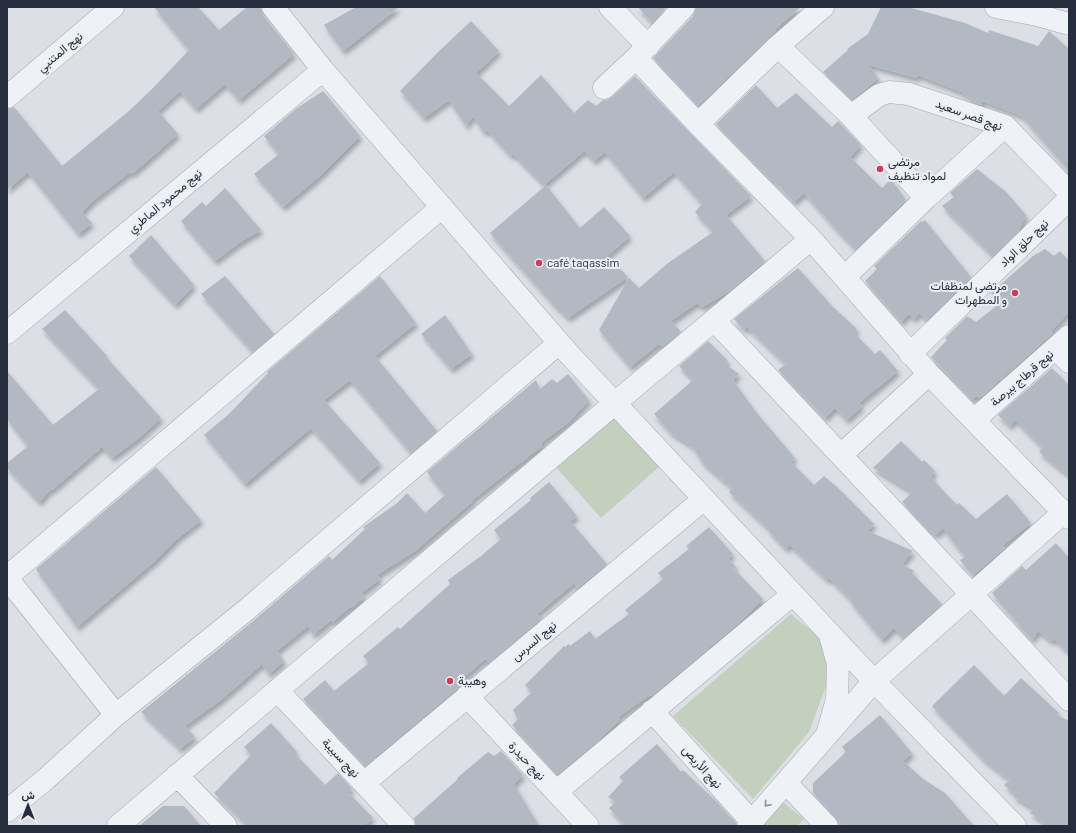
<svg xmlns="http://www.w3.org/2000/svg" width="1076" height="833" font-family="Barlow,Vazirmatn,sans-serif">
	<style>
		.green { fill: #c2d0bd }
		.building { fill: #b3b9c3; filter: url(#shadow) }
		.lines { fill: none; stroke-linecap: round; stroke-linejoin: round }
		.minor-casing { stroke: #a2a7b0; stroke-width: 23 }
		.minor { stroke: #eef1f5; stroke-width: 22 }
		.oneway { stroke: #8a9099 }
		.poi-dot { fill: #cf3d54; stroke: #ebeff4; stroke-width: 1.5 }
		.labels { text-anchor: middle; stroke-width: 4; stroke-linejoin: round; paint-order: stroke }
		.street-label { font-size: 12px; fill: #262e3d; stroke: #ebeff4 }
		.poi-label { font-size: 12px; fill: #262e3d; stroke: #ebeff4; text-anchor: start }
	</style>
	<defs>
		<filter id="shadow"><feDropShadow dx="2.5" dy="4.5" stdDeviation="2" flood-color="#0004"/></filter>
	</defs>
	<rect width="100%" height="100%" fill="#dce0e6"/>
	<!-- green -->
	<path class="green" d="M612 414 659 467 601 518 554 465Z
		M791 614 827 644 826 686 809 732 753 799 673 716Z
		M779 799 804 819 797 826H756Z"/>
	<!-- building -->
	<path class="building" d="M154 7H198L219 30 247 7H261L263 15 294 54 239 100 225 84 196 109 180 91 158 111 178 134 132 174 130 172 94 200 82 212 92 223 78 234 28 172 7 190V109L14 107 62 166 130 110 152 89 189 50Z
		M356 7H399L343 51 324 25Z
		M638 7H667L652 23Z
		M696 7H801L775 29 776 31 698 106 653 58 693 16Z
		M881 7H908L965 23 988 33 989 30 1038 46 1049 31 1069 49V171L1022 116 983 101 981 105 977 103 961 92 918 75 917 78 869 65 878 78 867 88 852 100 823 72 848 50 847 49 868 34Z
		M471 21 499 51 476 73 509 106 541 75 574 113 588 100 596 106 603 100H607L612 97 635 76 751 196 726 215 765 261 730 291 702 307 697 303 671 321 681 332 662 347 659 344 630 367 599 330 629 278 639 288 668 263 713 232 695 212 702 204 674 172 643 198 605 152 594 161 584 151 544 185 513 154 511 156 487 130 484 133 473 116 466 126 449 100 424 118 400 91 437 53Z
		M756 85 777 108 796 93 832 127 838 121 861 145 850 157 882 188 891 179 906 200 856 249 837 230 804 193 794 202 773 180 772 181 716 124Z
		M323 91 360 136 321 175 283 207 254 174 279 154 264 136 297 108Z
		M977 169 1006 192 1026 215 1018 232 993 256 942 206 954 197 950 193Z
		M546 185 580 228 604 207 630 236 607 256 628 277 568 318 552 303 490 233Z
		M225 188 261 230 239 243 215 261 181 221 202 202 206 206Z
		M925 220 971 277 927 320 919 313 914 319 909 314 901 322 865 281 877 269 874 266 921 221 922 222Z
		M151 235 194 285 175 305 129 256Z
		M1045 249 1054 256 1060 251 1069 261V312L1051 331 1053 333 980 398 976 396 972 400 931 357 947 340 945 338 967 316 976 322 1000 303 991 293 1033 256Z
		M798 268 833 307 857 329 854 333 875 354 880 350 898 371 859 403 862 406 847 420 835 408 825 418 778 370 786 364 747 327 744 330 734 319 781 281Z
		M225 276 274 334 253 352 201 294Z
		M380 276 416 323 375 356 437 431 411 453 350 380 324 400 380 463 359 481 311 428 245 484 204 435 229 414 268 373 267 372Z
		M65 310 107 356 106 357 161 418 139 438 112 458 102 447 52 490 51 489 39 502 7 468V463L28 446 7 419V371L53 425 99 389 42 329Z
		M445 315 472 354 451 369 421 334Z
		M708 341 728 361 725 364 739 374 733 380 756 412 795 458 791 462 814 485 824 476 838 488 874 524 868 531 913 551 902 564 914 571 912 573 942 604 904 638 894 628 882 640 850 601 851 600 829 578 827 580 790 545 786 549 768 530 769 529 729 492 732 488 703 463 692 446 671 433 654 414 693 380 679 366Z
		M1052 368 1069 385V476L1039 452 1043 448 1015 420 1010 426 998 415Z
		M568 374 589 400 569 422 541 443 542 446 472 500 473 501 415 551 377 575 380 579 361 593 364 597 351 608 350 607 333 622 331 620 313 635 308 626 277 651 284 661 269 674 262 664 222 699 185 726 195 737 180 749 141 712 253 621 329 556 332 560 365 529 363 527 396 504 407 493 425 513 445 495 427 472 536 380 540 389 552 379 557 383Z
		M901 441 922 462 924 460 935 471 931 476 935 480 934 481 957 505 959 503 976 519 1007 494 1031 523 1002 546 1005 548 973 575 960 560 965 557 943 528 936 535 926 528 902 502 912 492 873 468Z
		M156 467 201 520 177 539 156 560 77 627 36 569Z
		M549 482 577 516 570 521 607 564 578 588 574 583 537 614 541 619 489 663 485 659 457 683 460 686 457 689 365 766 303 699 325 680 334 691 369 663 363 656 398 627 400 629 450 584 448 580 481 556 501 539 494 530 531 500 530 498Z
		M709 527 733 554 728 558 736 567 734 569 763 599 742 620 652 696 650 695 618 717 620 719 599 740 557 775 512 725 518 719 513 710 532 692 525 685 564 646 565 647 569 644 570 646 590 631 595 639 629 614 625 610 663 579 658 573 689 549 686 546Z
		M1056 543 1069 558V653L1054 639 1051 641 1038 631 1032 640 992 593 1022 566 1026 570Z
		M974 665 1004 696 1021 678 1059 713 1057 715 1069 721V826H1049L1030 813 1034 809 1013 796 1015 794 1004 785 1010 780 984 760 932 706Z
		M880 715 912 753 903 761 923 779 945 793 974 826H843L813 793V783L846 752 842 747Z
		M271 723 297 752 295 754 325 785 338 773 352 789 348 792 373 818 364 826H248L214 793 251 755 244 747Z
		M657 744 681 772 683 770 715 800 736 823V826H625L609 808 616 802 608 797 623 781 619 777Z
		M501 751 523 775 514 784 539 826H416L414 818 458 779 457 778 488 752 494 756Z
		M163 806H184L201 826H139Z"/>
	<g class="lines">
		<!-- minor casing -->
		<g class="minor-casing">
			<path id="minor" d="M273 7 323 70 568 353 874 681 1015 826
				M610 7 648 46
				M996 7 1037 15 1069 24
				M778 46 851 116 926 198
				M636 58 698 124 811 239 929 374 1069 518
				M604 88 636 58 684 7
				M7 97 113 7
				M851 116 879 95 889 92 909 94 1005 126 1069 192
				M698 124 778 46 823 7
				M845 277 926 198 1005 126
				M714 320 972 595 1069 700
				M7 333 323 70
				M1056 348 1069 362
				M910 354 1069 199
				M974 420 1069 336
				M841 455 929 374
				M7 577 442 207
				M7 578 116 715
				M277 690 404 826
				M467 696 588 826
				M652 711 752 822
				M828 731 837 699 838 664 830 635
				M177 775 226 826
				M364 783 704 499
				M786 783 827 826
				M556 792 793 594
				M7 811 47 778 116 715 245 611 559 343
				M118 826 615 403 811 239
				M748 826 874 681 1064 512"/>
		</g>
		<!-- minor -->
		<use href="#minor" class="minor"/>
	</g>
	<!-- one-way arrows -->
	<defs><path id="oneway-chevron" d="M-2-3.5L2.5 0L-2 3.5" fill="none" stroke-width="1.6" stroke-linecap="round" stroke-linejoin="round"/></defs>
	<use class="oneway" href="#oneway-chevron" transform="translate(767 804) rotate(131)"/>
	<!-- markers -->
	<g class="poi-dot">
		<circle cx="880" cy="169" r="4"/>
		<circle cx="539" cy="263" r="4"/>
		<circle cx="1015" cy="293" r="4"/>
		<circle cx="450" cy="681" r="4"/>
	</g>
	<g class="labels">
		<!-- street labels -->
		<g class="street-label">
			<text transform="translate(60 52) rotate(-40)" y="4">نهج المتنبي</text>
			<text transform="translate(969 115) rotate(20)" y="4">نهج قصر سعيد</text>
			<text transform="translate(165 201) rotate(-40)" y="4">نهج محمود الماطري</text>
			<text transform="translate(1024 243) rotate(-44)" y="4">نهج حلق الواد</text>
			<text transform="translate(1022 378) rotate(-41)" y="4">نهج قرطاج بيرصة</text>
			<text transform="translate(534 641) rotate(-40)" y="4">نهج السرس</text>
			<text transform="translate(341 758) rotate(47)" y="4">نهج سبيبة</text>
			<text transform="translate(527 761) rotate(47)" y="4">نهج حيدرة</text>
			<text transform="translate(702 767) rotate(48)" y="4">نهج الأريص</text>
		</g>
		<!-- poi labels -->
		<g class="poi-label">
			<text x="888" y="166">مرتضى<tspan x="888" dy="14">لمواد تنظيف</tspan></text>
			<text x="547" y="267">café taqassim</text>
			<text x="1007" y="290" text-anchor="end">مرتضى لمنظفات<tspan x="1007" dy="14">و المطهرات</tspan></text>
			<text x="458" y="685">وهيبة</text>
		</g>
	</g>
	<!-- border -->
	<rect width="1076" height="833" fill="none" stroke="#262e3d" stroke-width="16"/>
	<!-- north arrow -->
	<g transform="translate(28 805)" stroke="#ebeff4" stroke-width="3" paint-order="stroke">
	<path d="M0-3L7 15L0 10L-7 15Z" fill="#262e3d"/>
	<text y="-6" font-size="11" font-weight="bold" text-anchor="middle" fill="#262e3d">ش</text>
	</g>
</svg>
